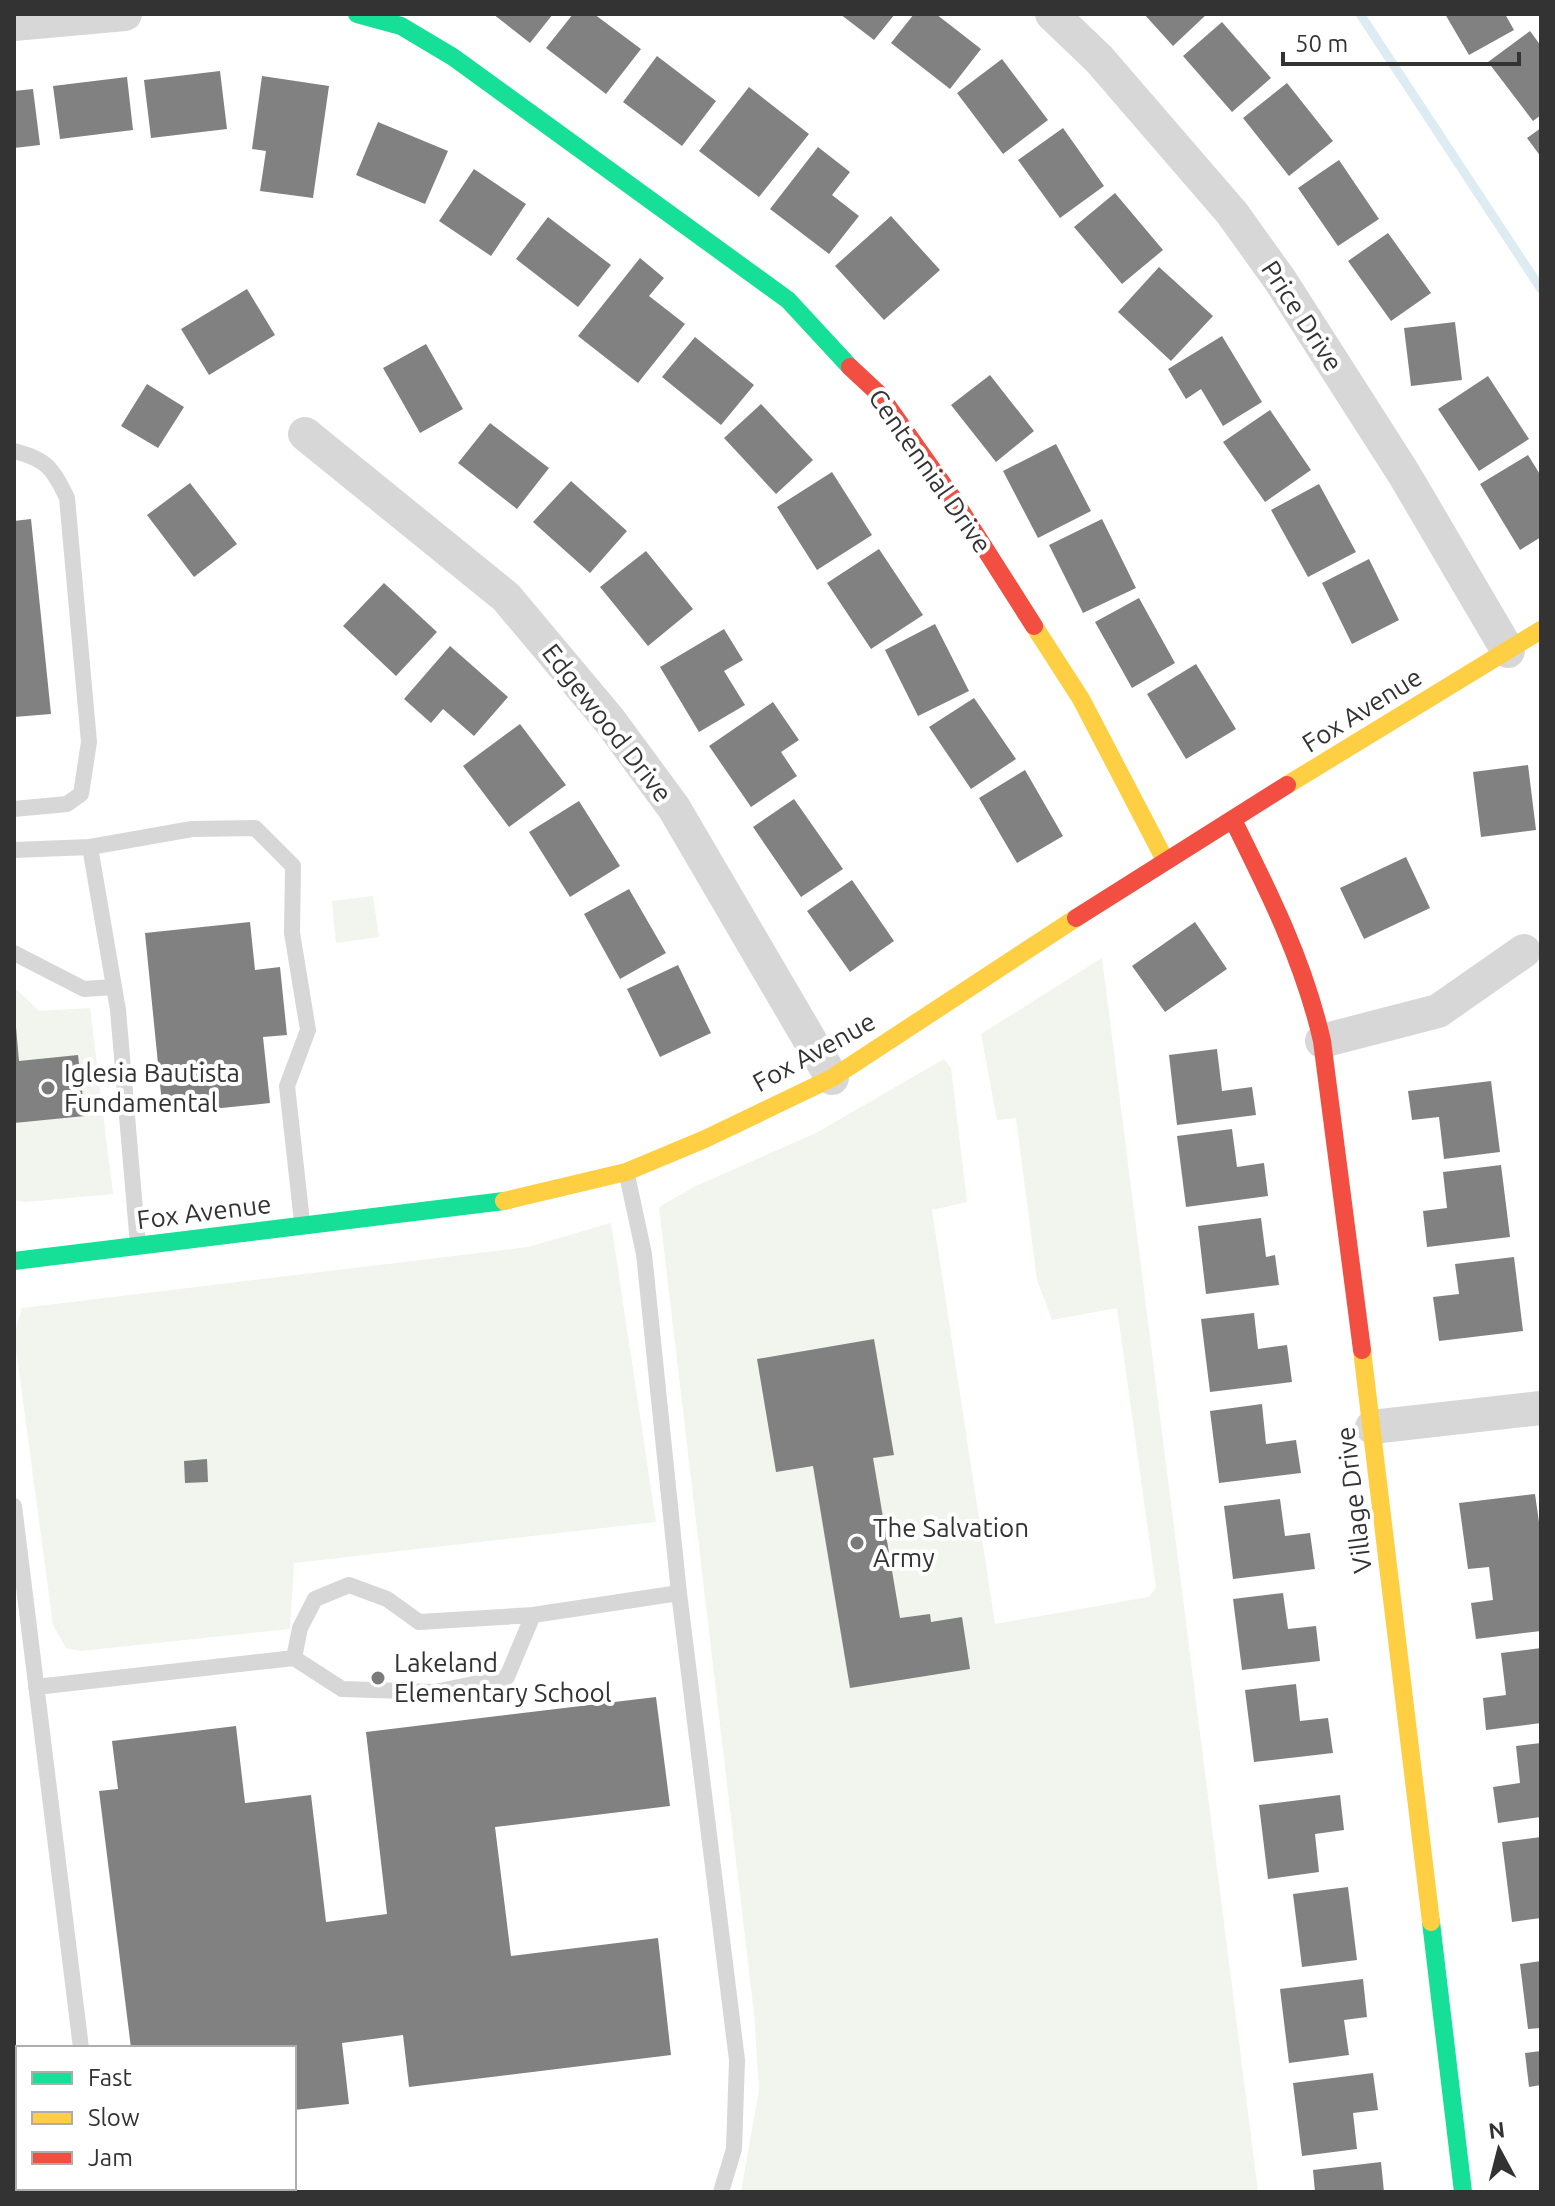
<svg xmlns="http://www.w3.org/2000/svg" width="1555" height="2206" font-family="Ubuntu,sans-serif">
	<style>
		.green { fill: #f1f5ed }
		.lines { fill: none; stroke-linecap: round; stroke-linejoin: round }
		.stream { stroke: #ddebf3; stroke-width: 9 }
		.building { fill: #818181 }
		.lane { stroke: #d7d7d7; stroke-width: 16 }
		.street { stroke: #d7d7d7; stroke-width: 34 }
		.fast { stroke: #16e098; stroke-width: 18 }
		.slow { stroke: #ffcf43; stroke-width: 18 }
		.jam { stroke: #f24e42; stroke-width: 18 }
		.poi-dot { fill: #7a7a7a; stroke: #fff; stroke-width: 3 }
		.labels { text-anchor: middle; stroke-width: 8; stroke-linejoin: round; paint-order: stroke }
		.street-label { font-size: 26px; fill: #333; stroke: #fff }
		.poi-label { font-size: 26px; fill: #333; stroke: #fff; text-anchor: start }
	</style>
	<rect width="100%" height="100%" fill="#fff"/>
	<!-- green -->
	<path class="green" d="M373 896 379 937 336 943 332 901Z
		M1102 958 1258 2192H741L759 2090 754 2013 659 1207 696 1186 816 1133 944 1059 951 1068 967 1202 932 1210 995 1624 1149 1597 1156 1587 1117 1308 1052 1320 1037 1280 1016 1118 997 1120 981 1034Z
		M14 987 39 1011 90 1008 113 1194 25 1202 14 1200Z
		M611 1223 656 1522 294 1563 290 1629 81 1651 66 1648 53 1625 14 1334 22 1308 528 1247Z"/>
	<g class="lines">
		<!-- stream -->
		<path class="stream" d="M1360 14 1541 289"/>
	</g>
	<!-- building -->
	<path class="building" d="M493 14H553L530 43Z
		M573 14H594L641 49 606 94 546 48Z
		M840 14H895L874 40Z
		M914 14H936L981 49 950 89 891 43Z
		M1144 14H1207L1173 46Z
		M1445 14H1505L1514 30 1469 55Z
		M1222 22 1271 78 1232 112 1183 56Z
		M1530 31 1541 46V115L1533 121 1488 62Z
		M657 56 716 101 682 146 623 102Z
		M1002 59 1048 120 1003 154 957 93Z
		M220 71 227 129 151 138 144 80Z
		M262 76 329 86 313 198 260 191 266 151 252 149Z
		M127 77 133 130 60 139 53 86Z
		M1287 83 1333 141 1289 176 1243 118Z
		M749 87 809 134 759 197 699 151Z
		M33 89 40 145 14 148V91Z
		M378 122 448 151 425 204 356 175Z
		M1063 128 1104 186 1060 218 1018 160Z
		M1541 128V157L1527 138Z
		M818 147 850 172 832 195 859 216 829 254 770 209Z
		M1339 160 1379 219 1338 246 1298 188Z
		M474 169 526 204 491 256 439 221Z
		M1115 193 1163 250 1122 284 1074 227Z
		M891 216 940 270 884 320 835 266Z
		M548 217 611 265 578 307 516 259Z
		M1388 233 1431 293 1391 321 1348 261Z
		M640 258 664 278 649 296 685 324 638 383 578 336Z
		M1159 267 1213 316 1171 361 1118 312Z
		M247 289 275 335 209 375 181 329Z
		M1455 322 1462 380 1411 386 1404 328Z
		M1222 336 1262 402 1223 426 1201 389 1186 399 1168 369Z
		M695 337 754 385 721 425 662 377Z
		M426 344 463 409 420 433 383 368Z
		M990 375 1034 431 996 462 951 405Z
		M1488 376 1529 439 1479 471 1438 409Z
		M147 384 184 407 158 448 121 426Z
		M761 404 813 460 776 494 724 438Z
		M1270 410 1311 470 1265 502 1223 442Z
		M490 423 549 468 517 509 458 463Z
		M1056 444 1091 511 1038 538 1003 471Z
		M1528 455 1541 476V537L1520 550 1480 484Z
		M832 472 872 535 817 570 777 507Z
		M571 481 627 531 590 573 533 522Z
		M190 483 237 544 194 577 147 515Z
		M1319 484 1356 552 1308 577 1271 510Z
		M31 519 51 714 14 717V521Z
		M1102 519 1136 588 1083 613 1049 545Z
		M879 549 923 615 871 649 827 583Z
		M646 551 693 609 648 646 600 587Z
		M1369 559 1399 620 1352 644 1322 583Z
		M384 583 437 632 396 676 343 626Z
		M1139 598 1175 663 1132 688 1095 622Z
		M935 624 969 691 918 716 885 650Z
		M724 629 743 660 724 671 745 705 699 732 660 667Z
		M450 646 508 697 474 736 443 709 431 723 404 699Z
		M1196 664 1236 729 1186 759 1147 694Z
		M974 698 1016 759 971 789 929 727Z
		M773 702 799 740 781 752 797 776 751 807 709 746Z
		M520 724 566 785 509 827 463 766Z
		M1528 765 1536 830 1481 837 1473 772Z
		M1025 770 1063 836 1017 863 979 798Z
		M794 799 843 869 801 897 753 827Z
		M579 801 620 866 570 897 529 832Z
		M1406 857 1430 908 1364 939 1340 888Z
		M852 880 894 941 850 972 807 911Z
		M629 889 666 953 620 979 584 914Z
		M250 922 255 970 280 967 287 1035 263 1037 270 1103 163 1114 145 933Z
		M1195 922 1227 969 1165 1012 1132 966Z
		M678 965 711 1033 660 1057 627 989Z
		M14 1027H16L19 1061 78 1055 85 1116 14 1123Z
		M1217 1049 1222 1091 1252 1087 1256 1115 1177 1125 1169 1055Z
		M1491 1081 1500 1152 1444 1159 1439 1117 1412 1120 1408 1091Z
		M1232 1129 1237 1167 1264 1163 1268 1196 1186 1207 1177 1136Z
		M1501 1165 1510 1237 1427 1247 1423 1211 1447 1208 1443 1172Z
		M1261 1218 1266 1257 1275 1255 1279 1285 1206 1294 1198 1226Z
		M1514 1257 1523 1331 1439 1341 1433 1297 1459 1294 1455 1264Z
		M1254 1313 1258 1349 1287 1345 1292 1382 1210 1392 1201 1319Z
		M874 1339 894 1455 873 1458 900 1618 930 1614 931 1622 962 1617 970 1669 850 1688 813 1466 776 1472 757 1359Z
		M1262 1404 1266 1444 1296 1440 1301 1473 1219 1483 1210 1411Z
		M207 1459 208 1482 185 1483 184 1461Z
		M1535 1494 1541 1536V1631L1476 1639 1471 1603 1493 1600 1489 1567 1468 1569 1459 1503Z
		M1280 1499 1285 1536 1310 1533 1315 1569 1233 1579 1224 1506Z
		M1283 1593 1288 1629 1316 1626 1320 1661 1242 1670 1233 1599Z
		M1541 1648V1723L1486 1730 1483 1698 1506 1695 1501 1653Z
		M1296 1684 1300 1721 1328 1718 1333 1753 1254 1762 1245 1690Z
		M656 1697 670 1806 495 1827 511 1956 658 1938 671 2055 409 2087 403 2035 342 2043 349 2104 294 2110V2048H131L99 1791 118 1789 112 1741 236 1726 245 1803 311 1795 326 1922 387 1914 366 1732Z
		M1541 1743V1817L1498 1823 1493 1787 1520 1783 1516 1746Z
		M1340 1795 1344 1830 1315 1834 1319 1872 1268 1879 1259 1805Z
		M1541 1837V1918L1512 1922 1502 1842Z
		M1348 1887 1357 1960 1302 1967 1293 1894Z
		M1541 1961V2028L1528 2029 1520 1964Z
		M1363 1979 1367 2017 1344 2020 1349 2055 1289 2063 1280 1989Z
		M1541 2051V2085L1529 2087 1525 2053Z
		M1373 2073 1378 2110 1353 2113 1357 2149 1302 2156 1293 2083Z
		M1381 2162 1384 2192H1315L1313 2170Z"/>
	<g class="lines">
		<!-- lane -->
		<path class="lane" d="M14 451C46 459 53 468 67 498L89 742 81 794 67 804 14 809
			M90 847 192 829 255 828 293 866 292 933 308 1030 287 1086 302 1222
			M14 850 90 847 118 1010 138 1245
			M14 953 84 989 114 987
			M627 1175 644 1254 679 1593 737 2060 734 2149 721 2192
			M14 1506 81 2048
			M294 1658 300 1628 315 1599 349 1585 387 1599 419 1622 533 1615
			M36 1687 294 1658 342 1689 435 1692 507 1677 533 1615 679 1593
			M14 2181 18 2180"/>
		<!-- street -->
		<path class="street" d="M1052 14 1099 59 1232 213 1280 280 1404 474 1508 651
			M14 24 125 14
			M305 434 506 597 610 721 674 808 832 1078
			M1322 1041 1438 1011 1524 951
			M1372 1427 1541 1408"/>
		<!-- fast -->
		<path class="fast" d="M357 14 401 26 453 57 788 300 850 367
			M14 1261 504 1201
			M1431 1922 1463 2192"/>
		<!-- slow -->
		<path class="slow" d="M1034 626 1081 699 1165 860
			M1287 785 1541 630
			M504 1201 626 1172 705 1139 832 1078 1076 918
			M1362 1350 1431 1922"/>
		<!-- jam -->
		<path class="jam" d="M850 367 879 394 954 500 1034 626
			M1233 820C1269 892 1304 962 1322 1041L1362 1350
			M1076 918 1287 785"/>
	</g>
	<!-- markers -->
	<g class="poi-dot">
		<circle cx="48" cy="1088" r="8"/>
		<circle cx="857" cy="1543" r="8"/>
		<circle cx="378" cy="1678" r="8"/>
	</g>
	<g class="labels">
		<!-- street labels -->
		<g class="street-label">
			<text transform="translate(1302 316) rotate(57)" y="9">Price Drive</text>
			<text transform="translate(930 471) rotate(55)" y="9">Centennial Drive</text>
			<text transform="translate(1362 710) rotate(-32)" y="9">Fox Avenue</text>
			<text transform="translate(607 723) rotate(52)" y="9">Edgewood Drive</text>
			<text transform="translate(814 1052) rotate(-29)" y="9">Fox Avenue</text>
			<text transform="translate(204 1212) rotate(-7)" y="9">Fox Avenue</text>
			<text transform="translate(1354 1500) rotate(-97)" y="9">Village Drive</text>
		</g>
		<!-- poi labels -->
		<g class="poi-label">
			<text x="64" y="1082">Iglesia Bautista<tspan x="64" dy="30">Fundamental</tspan></text>
			<text x="873" y="1537">The Salvation<tspan x="873" dy="30">Army</tspan></text>
			<text x="394" y="1672">Lakeland<tspan x="394" dy="30">Elementary School</tspan></text>
		</g>
	</g>
	<!-- border -->
	<rect width="1555" height="2206" fill="none" stroke="#333333" stroke-width="32"/>
	<!-- legend -->
	<rect x="16" y="2046" width="280" height="144" fill="#ffffff" stroke="#adadad" stroke-width="2"/>
	<rect x="32" y="2072" width="40" height="12" fill="#16e098" stroke="#adadad" stroke-width="2"/>
	<text x="88" y="2086" font-size="24" fill="#333333">Fast</text>
	<rect x="32" y="2112" width="40" height="12" fill="#ffcf43" stroke="#adadad" stroke-width="2"/>
	<text x="88" y="2126" font-size="24" fill="#333333">Slow</text>
	<rect x="32" y="2152" width="40" height="12" fill="#f24e42" stroke="#adadad" stroke-width="2"/>
	<text x="88" y="2166" font-size="24" fill="#333333">Jam</text>
	<!-- north arrow -->
	<g transform="translate(1499 2150) rotate(353)" stroke="#ffffff" stroke-width="6" paint-order="stroke">
	<path d="M0-6L14 30L0 20L-14 30Z" fill="#333333"/>
	<text y="-12" font-size="22" font-weight="bold" text-anchor="middle" fill="#333333">N</text>
	</g>
	<!-- scale -->
	<path d="M1283 52v12h236v-12" fill="none" stroke="#333333" stroke-width="4"/>
	<text x="1295" y="52" font-size="24" fill="#333333" stroke="#ffffff" stroke-width="6" paint-order="stroke">50 m</text>
</svg>
